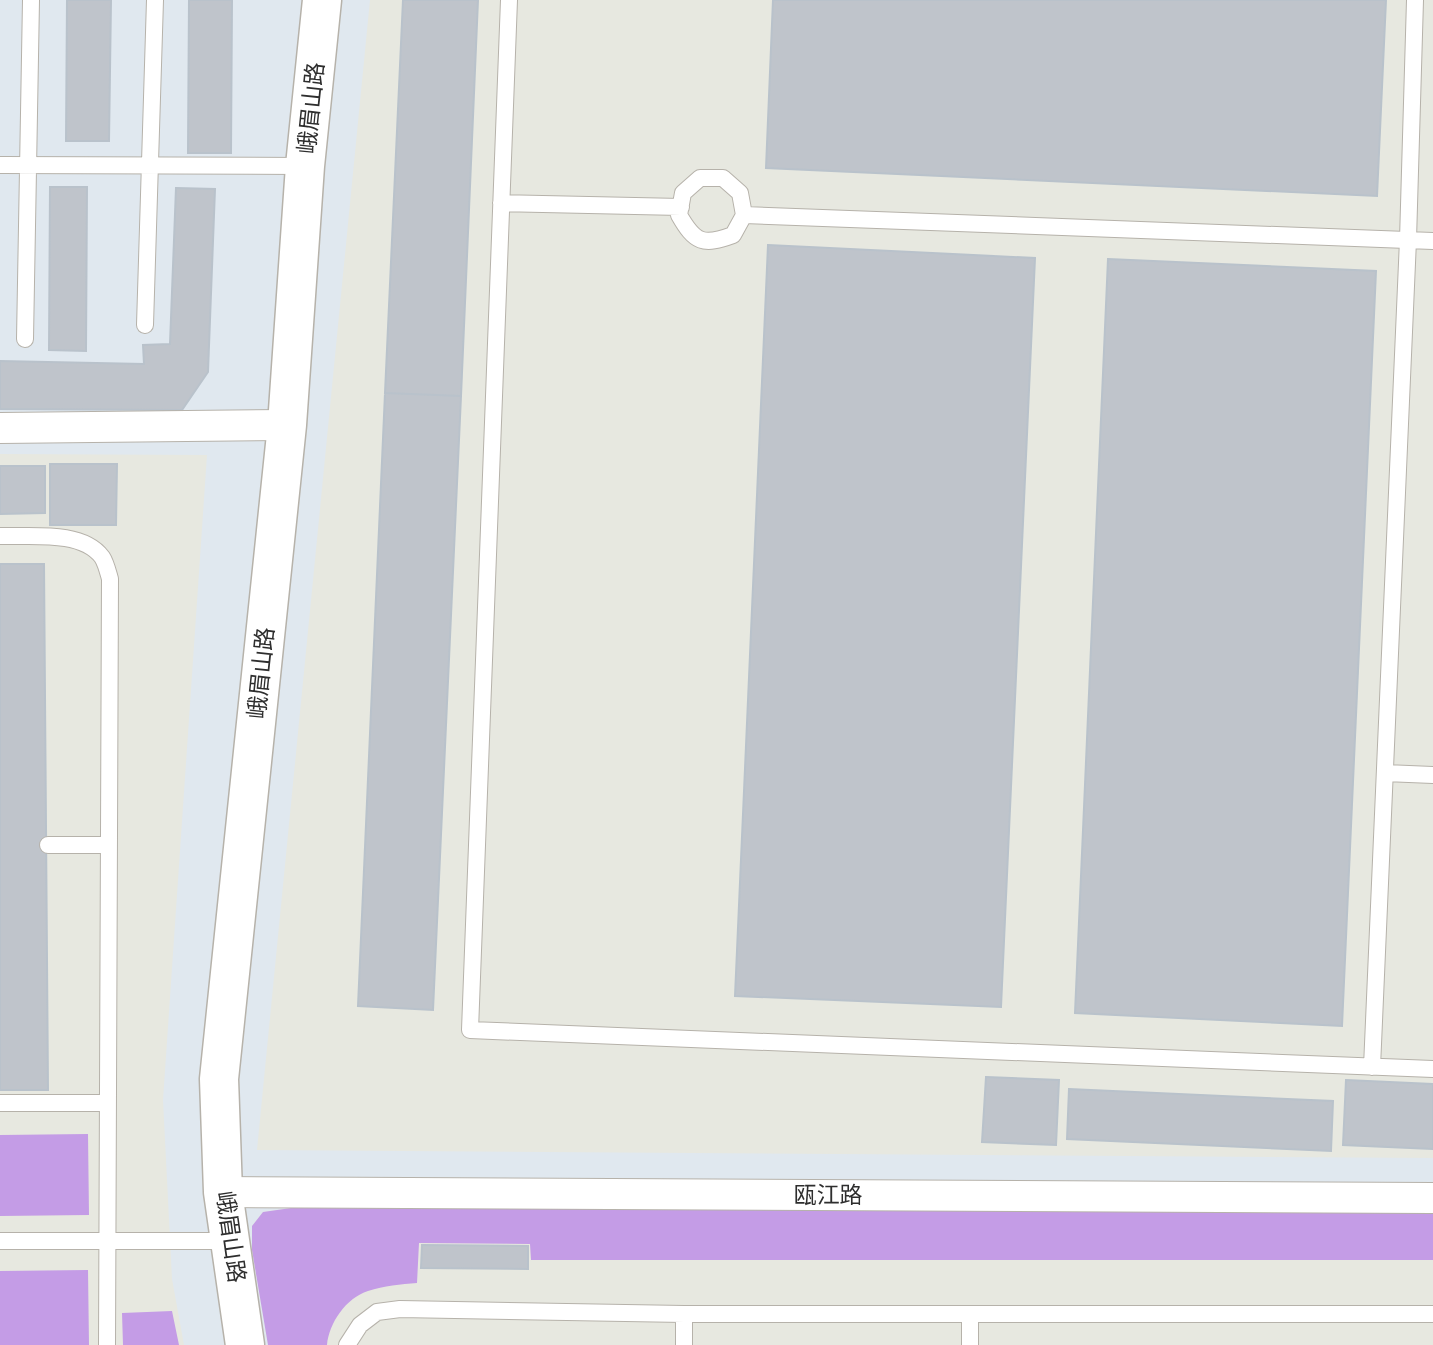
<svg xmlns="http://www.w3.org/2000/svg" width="1433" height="1345" font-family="Poppins,'Noto Sans SC',sans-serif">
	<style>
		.industrial { fill: #e7e8e0 }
		.green { fill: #c49ce6 }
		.building { fill: #bfc4cb; stroke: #b9c2cb; stroke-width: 2 }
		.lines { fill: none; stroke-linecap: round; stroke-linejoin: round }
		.service-casing { stroke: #b6b2aa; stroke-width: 18 }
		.minor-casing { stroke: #b6b2aa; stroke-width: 32 }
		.tertiary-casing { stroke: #b6b2aa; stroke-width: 41 }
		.service { stroke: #fff; stroke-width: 16 }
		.minor { stroke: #fff; stroke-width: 30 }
		.tertiary { stroke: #fff; stroke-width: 38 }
		.labels { text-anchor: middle; stroke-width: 5; stroke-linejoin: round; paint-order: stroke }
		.street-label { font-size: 23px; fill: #2e2e2e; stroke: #fff }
	</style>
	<rect width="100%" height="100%" fill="#e0e8ef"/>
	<!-- industrial -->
	<path class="industrial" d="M370 0H1433V1158L257 1150Z
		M0 454 207 455 163 1100 172 1279 184 1345H0Z
		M291 1208 1433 1209V1345H268L252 1250V1226L263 1212Z"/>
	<!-- green -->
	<path class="green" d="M88 1134 89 1215 0 1216V1135Z
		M291 1208 1433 1209V1260H531L530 1244 419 1243 417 1283C401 1284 384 1286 368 1291 346 1298 329 1323 327 1345H268L252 1250V1226L263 1212Z
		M88 1270 89 1345H0V1271Z
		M172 1311 179 1345H123L122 1313Z"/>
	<!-- building -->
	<path class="building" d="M67 0H111L109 141H66Z
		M189 0H232L231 153H188Z
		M403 0H478L461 396 385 393Z
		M773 0H1386L1377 196 766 168Z
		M50 187H87L86 351 49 350Z
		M176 188 215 189 208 372 182 410 0 409V361L144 364 143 345 170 344Z
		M768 245 1035 258 1001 1007 735 996Z
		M1108 259 1376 271 1342 1026 1075 1013Z
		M385 393 461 396 433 1010 358 1006Z
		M50 464H117L116 525H50Z
		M0 466H45V513L0 514Z
		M0 564H44L48 1090H0Z
		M986 1077 1059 1080 1056 1145 982 1142Z
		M1346 1080 1433 1084V1149L1343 1145Z
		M1069 1089 1333 1101 1331 1151 1067 1139Z
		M422 1245 528 1246V1269L421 1268Z"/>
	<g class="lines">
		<!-- service casing -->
		<g class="service-casing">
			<path id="service" d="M509 0 470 1030 1433 1069
				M0 165 305 166
				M700 178H723L740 193 744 215 733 235C703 246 695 243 679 215L683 193Z
				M501 203 681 207
				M744 215 1433 241
				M145 325 155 0
				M25 339 31 0
				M0 536C31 537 82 530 102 557 106 563 108 572 110 579L107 1345
				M1385 773 1433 775
				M48 845H109
				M1372 1067 1408 240 1415 0
				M0 1103H108
				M0 1241H231
				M684 1314V1345
				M347 1345 360 1325 377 1312 400 1309 684 1314H1433
				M970 1345V1314"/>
		</g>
		<!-- minor casing -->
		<g class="minor-casing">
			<path id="minor" d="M0 428 287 425
				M223 1192 1433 1198"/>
		</g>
		<!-- tertiary casing -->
		<g class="tertiary-casing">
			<path id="tertiary" d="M245 1345 223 1192 219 1079 287 425 305 166 322 0"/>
		</g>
		<!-- service -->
		<use href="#service" class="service"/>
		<!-- minor -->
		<use href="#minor" class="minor"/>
		<!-- tertiary -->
		<use href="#tertiary" class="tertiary"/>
	</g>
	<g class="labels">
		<!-- street labels -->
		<g class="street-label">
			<text transform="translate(311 108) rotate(-84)" y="8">峨眉山路</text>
			<text transform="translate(261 673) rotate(-84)" y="8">峨眉山路</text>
			<text x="828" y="1203">瓯江路</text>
			<text transform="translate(231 1237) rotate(82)" y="8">峨眉山路</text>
		</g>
	</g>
</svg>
